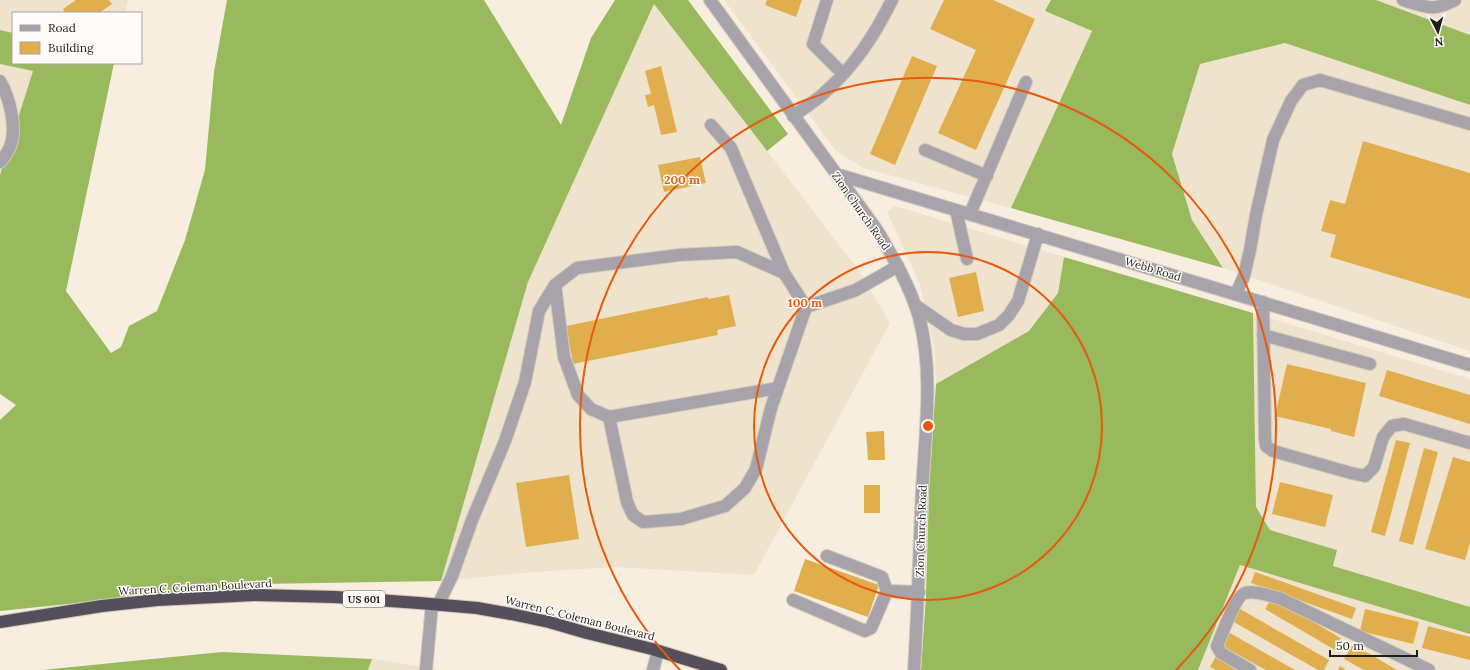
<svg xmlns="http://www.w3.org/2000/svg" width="1470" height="670" font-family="Lora,serif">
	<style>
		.built { fill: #f0e3cd }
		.forest { fill: #98ba5d }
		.building { fill: #e1ae4e }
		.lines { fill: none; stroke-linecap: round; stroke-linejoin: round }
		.minor-casing { stroke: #d0c9bb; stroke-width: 14 }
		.highway-casing { stroke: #d0c9bb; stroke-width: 14 }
		.minor { stroke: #a6a3aa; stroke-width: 12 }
		.highway { stroke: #554f5c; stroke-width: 12 }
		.ring { fill: none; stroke: #e8590c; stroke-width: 2 }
		.labels { text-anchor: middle; stroke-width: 3; stroke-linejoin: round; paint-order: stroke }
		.shield { fill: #fefcf9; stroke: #63615c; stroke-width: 1 }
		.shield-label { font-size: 10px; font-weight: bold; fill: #211e19 }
		.street-label { font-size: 11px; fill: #211e19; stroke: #fefcf9 }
		.centre { fill: #e8590c; stroke: #fefcf9; stroke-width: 2 }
		.ring-label { font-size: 12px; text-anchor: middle; font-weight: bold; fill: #e8590c; stroke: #fefcf9; stroke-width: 3; stroke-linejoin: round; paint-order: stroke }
	</style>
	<rect width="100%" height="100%" fill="#f7eedf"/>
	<!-- built -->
	<path class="built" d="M0 0H128L125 13H13V33L0 30Z
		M724 0H1051L1045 11 1092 31 1011 208 863 168 835 150Z
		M1376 0H1470V35L1377 1Z
		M654 4 860 272 890 323 754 575 614 567 535 572 441 581 528 282Z
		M1285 43 1470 105V351L1223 268 1192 220 1172 154 1200 64Z
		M0 64 34 71 0 184Z
		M895 206 1064 257 1058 293 1029 331 936 384 934 347 920 284 887 212Z
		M1253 313 1470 379V607L1333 566 1337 550 1270 530 1256 508Z
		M1240 565 1470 634V670H1198Z
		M372 659 441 670H368Z"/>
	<!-- forest -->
	<path class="forest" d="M227 0H484L561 125 591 38 615 0H688L788 134 767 151 654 4 528 282 441 581 260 584 0 611V420L16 405 0 394V175L33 71 0 64V30L13 33V63H114L66 291 111 353 121 347 129 326 157 311 185 240 205 170 214 72Z
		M1051 0H1376L1470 35V105L1285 43 1200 64 1172 154 1192 220 1223 268 1011 208 1092 31 1045 11Z
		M1064 257 1253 313 1256 507 1270 530 1337 550 1333 566 1470 607V634L1240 565 1198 670H921L926 596 929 490 936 384 1029 331 1058 293Z
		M222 652 372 659 368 670H42Z"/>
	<!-- building -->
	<path class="building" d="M76 0H109L112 4 99 13H65L63 9Z
		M767 0H802L796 17 765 5Z
		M944 0H993L1035 19 976 150 938 133 976 50 930 29Z
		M912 56 937 66 895 165 870 154Z
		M661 66 677 132 661 135 654 105 648 107 645 95 651 94 645 71Z
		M1363 141 1470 173V299L1330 257 1336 235 1321 231 1330 200 1345 204Z
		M700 157 706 183 664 192 658 165Z
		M976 272 984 311 958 317 949 278Z
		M729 295 736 326 717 330 718 335 573 364 566 326 708 297V299Z
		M1287 364 1366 383 1354 437 1331 431V429L1275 416Z
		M1387 370 1470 395V424L1379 396Z
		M884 431 885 460H868L866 432Z
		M1396 440 1410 443 1385 536 1371 532Z
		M1424 448 1438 452 1413 545 1399 541Z
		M1453 457 1470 462V543L1465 560 1425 549Z
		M569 475 579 539 526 547 516 483Z
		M1280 482 1333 495 1325 527 1272 514Z
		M864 485H880V513H864Z
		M805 559 879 585 868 617 794 591Z
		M1255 572 1356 608 1352 619 1251 583Z
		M1272 597 1342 639 1335 650 1265 609Z
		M1240 609 1329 660 1324 670H1318L1232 621Z
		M1365 609 1419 622 1413 644 1360 631Z
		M1428 626 1470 637V660L1422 648Z
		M1230 633 1295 670H1266L1222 646Z
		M1353 644 1397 670H1364L1344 659Z
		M1216 656 1241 670H1216L1210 667Z
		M1340 666 1346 670H1338Z"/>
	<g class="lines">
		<!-- minor casing -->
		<g class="minor-casing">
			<path id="minor" d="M710 0 877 230C893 257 910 286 919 317 934 372 925 435 922 492 919 551 918 611 914 670
				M827 0 813 44 843 74
				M1403 0C1426 7 1433 12 1455 0
				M0 81C10 98 18 131 9 149 7 154 3 158 0 162
				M793 116C803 109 814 102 823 94 854 67 874 36 892 0
				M711 125 731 148 784 273
				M925 150 987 176
				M836 174 1470 365
				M956 210 967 259
				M970 214 1026 82
				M555 285 564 357 578 395 591 409 609 417
				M1236 294 1244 276 1250 250 1256 215 1273 140 1291 101 1303 85 1320 80 1470 124
				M1263 302 1265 438 1266 446 1273 451 1351 473 1365 476 1374 467 1383 437 1392 426 1404 424 1470 443
				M915 305 951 330 964 334H977L999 325 1009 315 1018 301 1038 234
				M1263 335 1370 364
				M778 388 609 417 627 502 633 515 643 522 681 519 725 506 745 488 756 469 771 408 806 307 856 290 898 266
				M827 556 882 577 887 591
				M793 600 865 631 871 628 887 591 919 592
				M438 605 452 576 472 520 505 441 525 382 539 311 555 285 577 268 679 255 737 252 784 273 806 307
				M426 670 432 604
				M653 670 658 651
				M1250 670 1221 653 1217 646C1222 635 1235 596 1245 593 1255 590 1269 596 1279 598L1429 670"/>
		</g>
		<!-- highway casing -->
		<g class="highway-casing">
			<path id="highway" d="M0 622 102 606 157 600 254 595 335 597 419 603 477 608 511 614 549 622 587 633 652 649 721 670"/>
		</g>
		<!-- minor -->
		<use href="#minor" class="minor"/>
		<!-- highway -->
		<use href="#highway" class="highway"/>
	</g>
	<!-- distance rings -->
	<g class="ring">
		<circle cx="928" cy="426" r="174"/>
		<path d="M680 670A348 348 0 1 1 1176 670"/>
	</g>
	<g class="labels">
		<!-- shield labels -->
		<rect class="shield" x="343" y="591" width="42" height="16" rx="3"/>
		<g class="shield-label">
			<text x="364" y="603">US 601</text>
		</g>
		<!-- street labels -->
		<g class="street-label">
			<text transform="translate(861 211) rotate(55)" y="4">Zion Church Road</text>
			<text transform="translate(1153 269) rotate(17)" y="4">Webb Road</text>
			<text transform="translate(921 531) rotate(-88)" y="4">Zion Church Road</text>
			<text transform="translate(195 587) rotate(-3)" y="4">Warren C. Coleman Boulevard</text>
			<text transform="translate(580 618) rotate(14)" y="4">Warren C. Coleman Boulevard</text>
		</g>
	</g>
	<circle cx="928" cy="426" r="6" class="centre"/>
	<g class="ring-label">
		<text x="682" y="184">200 m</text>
		<text x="805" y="307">100 m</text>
	</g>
	<!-- legend -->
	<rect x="12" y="12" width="130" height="52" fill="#fefcf9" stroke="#a6a39f"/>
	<rect x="20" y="25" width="20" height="6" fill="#a6a3aa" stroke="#a6a39f"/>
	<text x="48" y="32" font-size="12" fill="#211e19">Road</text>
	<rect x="20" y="42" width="20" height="12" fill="#e1ae4e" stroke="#a6a39f"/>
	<text x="48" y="52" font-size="12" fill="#211e19">Building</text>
	<!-- north arrow -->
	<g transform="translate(1438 32) rotate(174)" stroke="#fefcf9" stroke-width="3" paint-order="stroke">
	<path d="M0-3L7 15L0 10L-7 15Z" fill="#211e19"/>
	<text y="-6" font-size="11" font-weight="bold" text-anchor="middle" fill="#211e19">N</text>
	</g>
	<!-- scale -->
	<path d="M1330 650v6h87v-6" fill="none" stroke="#211e19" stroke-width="2"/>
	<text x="1336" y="650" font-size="12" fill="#211e19" stroke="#fefcf9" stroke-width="3" paint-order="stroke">50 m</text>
</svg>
